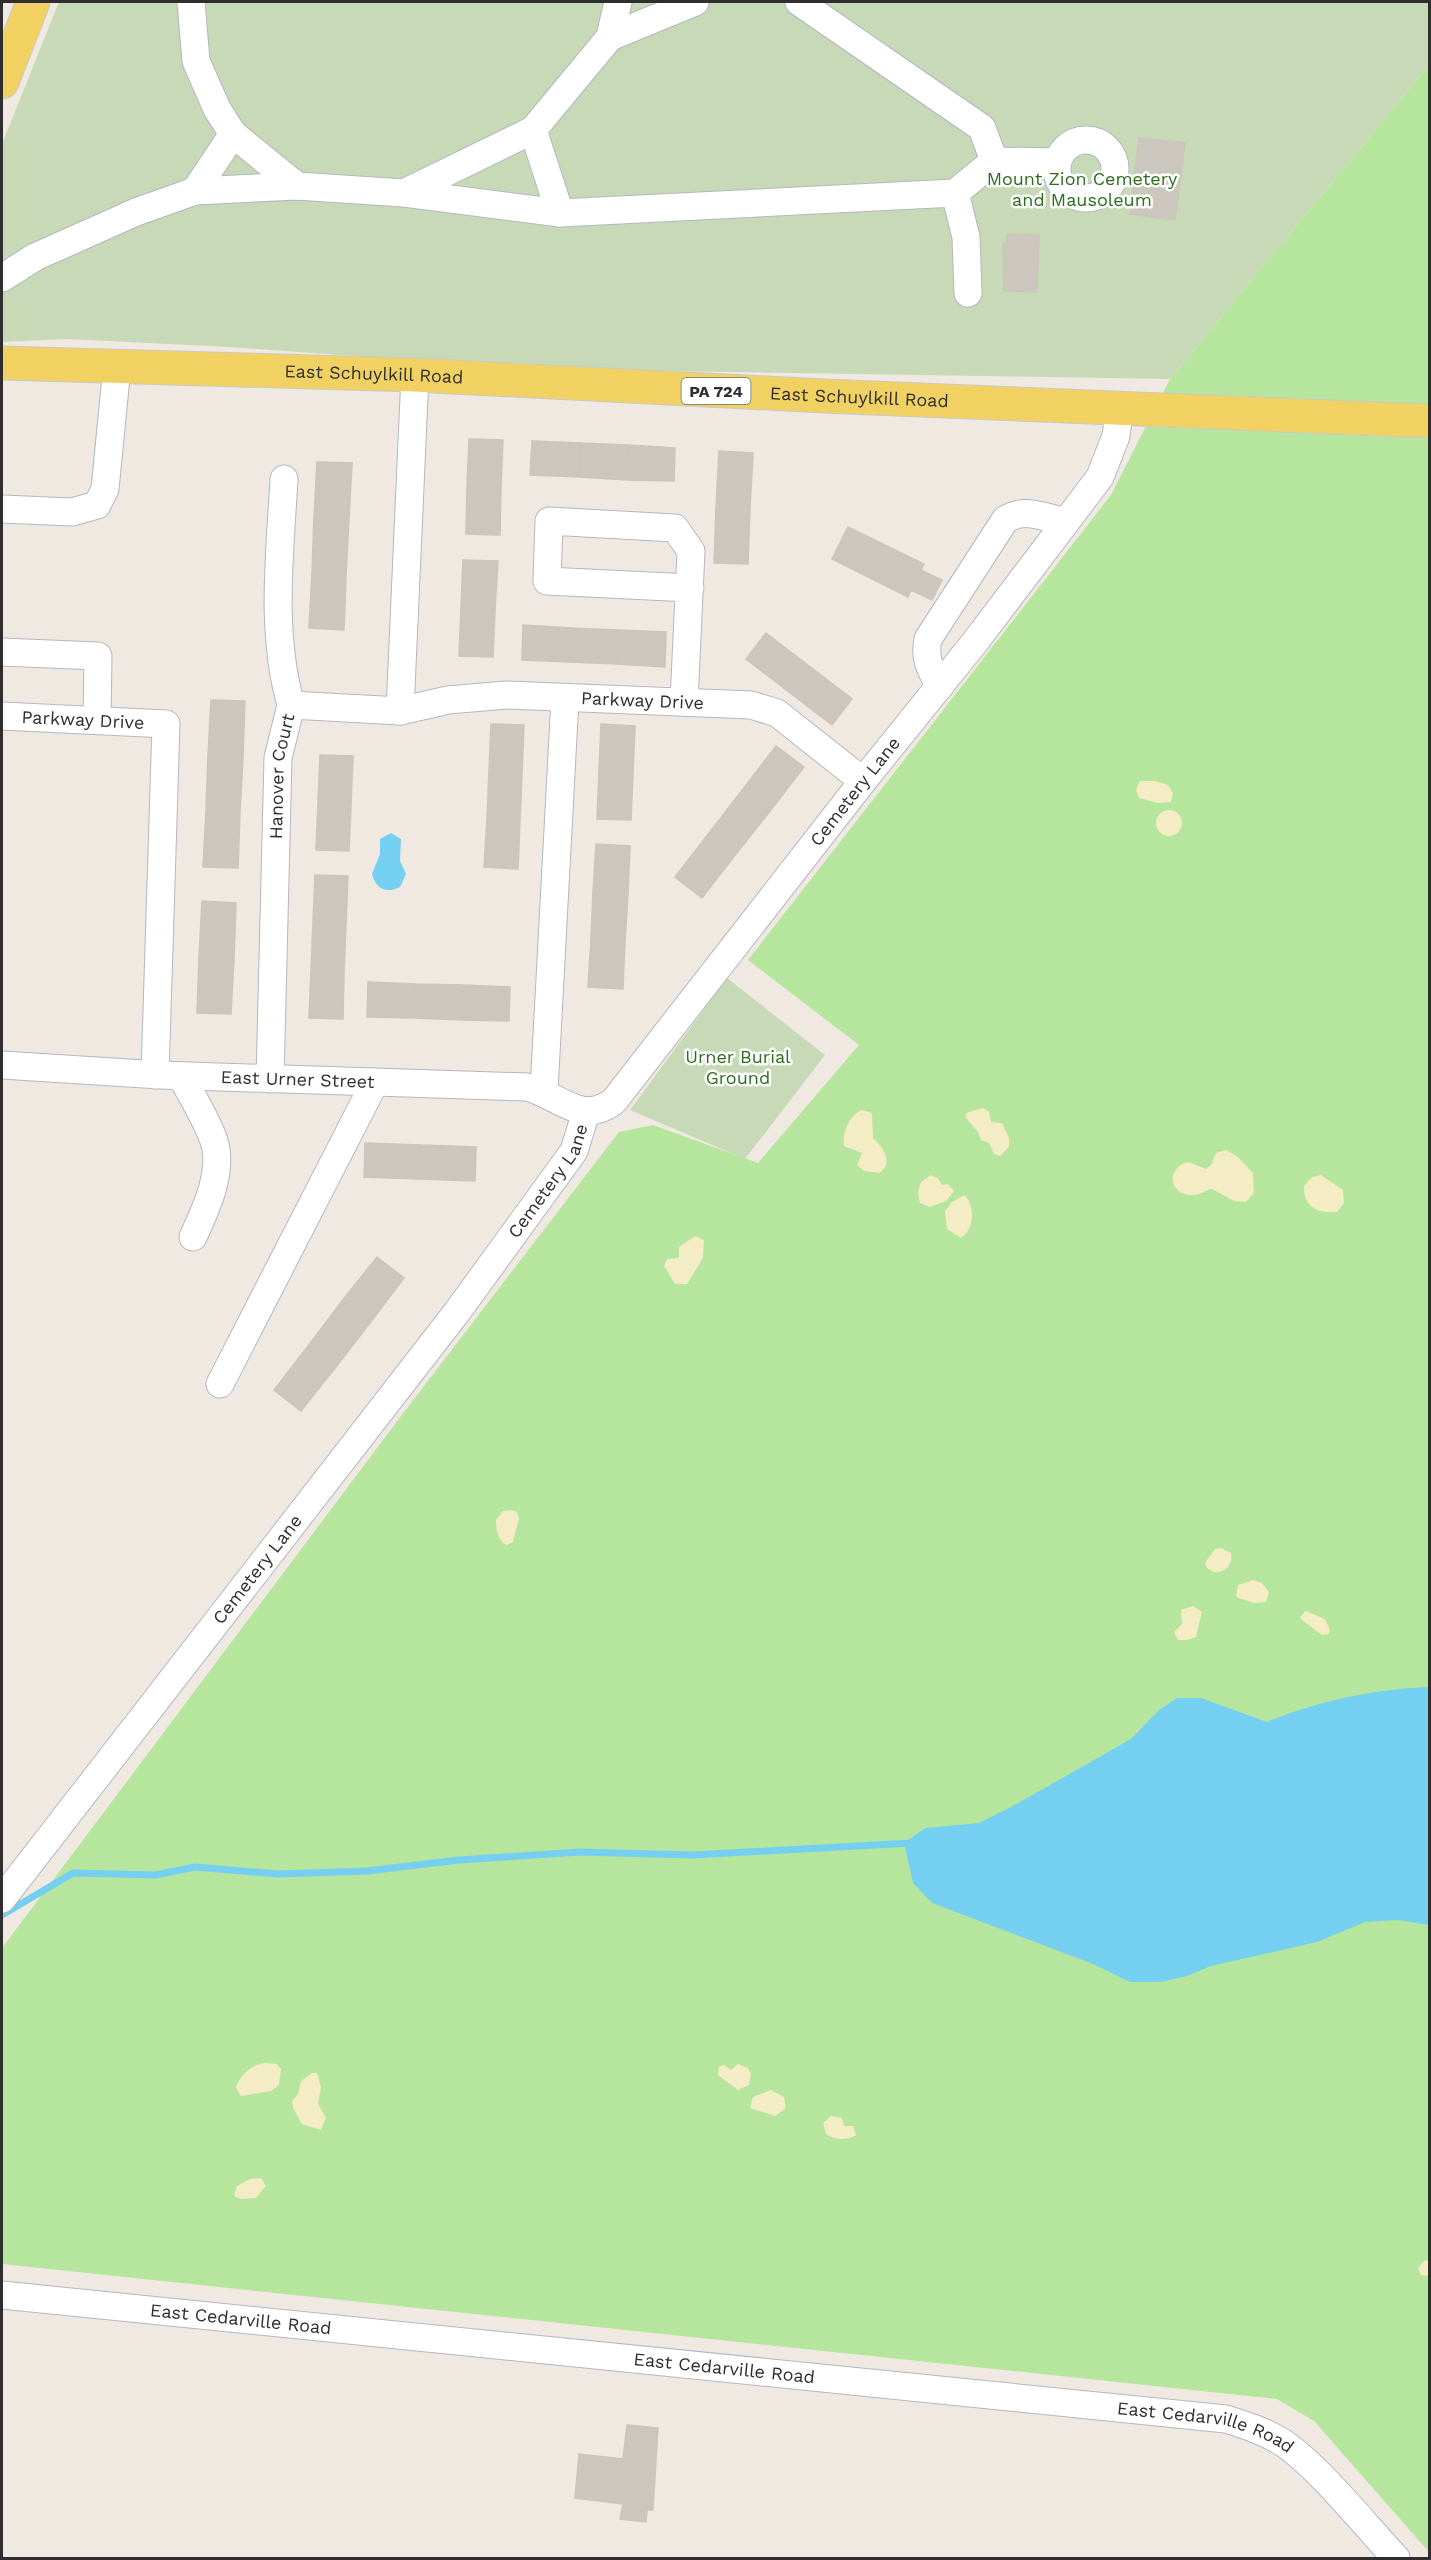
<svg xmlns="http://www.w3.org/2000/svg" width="1431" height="2560" font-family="'Work Sans',sans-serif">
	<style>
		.green { fill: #b6e59e }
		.sand { fill: #f3ecc5 }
		.cemetery { fill: #c8d9b8 }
		.water { fill: #75cff0 }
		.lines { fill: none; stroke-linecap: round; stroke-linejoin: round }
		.stream { stroke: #75cff0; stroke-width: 7 }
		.building { fill: #cbc7bf; stroke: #cbc5ba; stroke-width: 1.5 }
		.minor-casing { stroke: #b4b7c1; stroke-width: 29 }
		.major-casing { stroke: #c9c9c9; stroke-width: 35 }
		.minor { stroke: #fff; stroke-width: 27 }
		.major { stroke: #f2d163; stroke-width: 33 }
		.labels { text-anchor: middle; stroke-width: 5; stroke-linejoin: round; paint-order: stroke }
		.shield { fill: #fff; stroke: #6d6d6d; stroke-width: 1.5 }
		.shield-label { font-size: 16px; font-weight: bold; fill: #2e2e2e }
		.park-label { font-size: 18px; fill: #2c6e1b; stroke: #fff }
		.street-label { font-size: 18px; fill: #2e2e2e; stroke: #fff }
	</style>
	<rect width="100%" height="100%" fill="#efe9e1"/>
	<!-- green -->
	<path class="green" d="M1429 65V2552L1314 2421 1277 2399 2 2264V1948L401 1416 619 1132 653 1125 758 1163 859 1045 748 960 1111 495 1170 379Z"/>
	<!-- sand -->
	<path class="sand" d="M1140 781H1155L1168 785 1173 793 1171 802 1158 803 1139 798 1136 790Z
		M1156 823a13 13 0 1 1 26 0a13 13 0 1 1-26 0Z
		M983 1108 989 1112 991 1122 1002 1123 1009 1138V1147L1000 1156 994 1154 989 1143 981 1140 978 1132 966 1118V1113Z
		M862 1110 872 1113 873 1138C881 1146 888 1153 886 1166L880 1173 864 1171 857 1165 862 1153 844 1146C842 1133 849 1115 862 1110Z
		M1226 1150 1238 1157 1253 1173 1254 1193 1246 1202 1234 1201 1212 1189C1206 1190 1200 1195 1193 1195 1169 1196 1165 1168 1188 1162L1206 1169 1211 1165 1216 1153Z
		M931 1175 938 1178 942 1185 948 1184 954 1191 946 1201 930 1207 920 1203 918 1192 921 1182Z
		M1321 1175 1343 1190 1344 1203 1337 1212C1318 1214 1303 1207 1304 1186L1312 1177Z
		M965 1195C975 1207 975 1228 961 1238L947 1229 945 1211 952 1202Z
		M695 1236 704 1240 703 1258 687 1284H675L664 1266 667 1259 679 1258V1247Z
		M512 1510 517 1512 519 1519 513 1542 507 1545C498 1542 496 1529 496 1520L503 1511Z
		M1221 1548 1231 1553C1233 1564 1226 1573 1214 1572L1207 1568 1205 1563 1215 1549Z
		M1253 1580 1262 1583 1269 1592 1266 1602 1254 1603 1236 1597 1238 1585Z
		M1193 1606 1202 1612 1196 1637 1187 1640H1178L1174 1632 1182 1624 1181 1610Z
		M1306 1611 1325 1619 1330 1630 1329 1634 1322 1635 1302 1620 1300 1617Z
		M266 2063 277 2064 281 2069 279 2085 271 2091 241 2096 236 2088C238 2076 254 2063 266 2063Z
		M724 2065 731 2070 738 2064 748 2068 751 2074 749 2085 738 2090 718 2075 719 2067Z
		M312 2073H317L321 2087 318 2104 326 2118 321 2130 302 2124 293 2108 292 2101 298 2094 301 2081Z
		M771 2090 784 2097 786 2108 775 2116 750 2108 753 2097Z
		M831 2116 842 2118 844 2126H853L856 2135C847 2141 835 2140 826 2134L823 2123Z
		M261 2178 266 2186 256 2198 241 2199 234 2196 237 2186 250 2179Z
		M1429 2260H1430L1429 2282 1428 2276 1421 2275 1418 2268 1424 2261Z"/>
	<!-- cemetery -->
	<path class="cemetery" d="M59 2H1429V65L1170 379 536 369 229 347 68 339 2 342V144Z
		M727 978 825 1055 745 1159 630 1110Z"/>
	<!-- water -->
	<path class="water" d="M391 833 401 839 400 861 406 874 400 887C386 894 376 889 372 874L380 854V839Z
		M1429 1687V1925L1398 1920 1365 1922 1317 1942 1211 1966 1187 1976 1161 1982H1130L1093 1964 932 1903 913 1883 904 1843 925 1828 979 1823 1013 1806 1131 1739 1159 1710 1177 1698H1201L1267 1722C1317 1701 1376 1689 1429 1687Z"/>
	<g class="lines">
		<!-- stream -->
		<path class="stream" d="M2 1915 73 1873 155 1875 195 1867 278 1874 367 1871 459 1860 580 1852 693 1855 912 1843"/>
	</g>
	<!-- building -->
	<path class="building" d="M1139 138 1185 143 1175 220 1130 214Z
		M1007 234 1039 235 1037 292 1004 291 1003 243H1007Z
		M469 439 503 440 501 488 467 486Z
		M532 441 581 443 579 477 530 475Z
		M581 443 628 445 627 480 579 477Z
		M628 445 675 448 674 481 627 480Z
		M719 451 753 453 750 509 716 507Z
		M317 462 352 463 349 519 314 517Z
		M467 486 501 488 500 535 466 534Z
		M716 507 750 509 748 564 714 563Z
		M314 517 349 519 346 574 312 573Z
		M848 527 924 564 921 570 942 580 932 600 911 590 908 597 832 559Z
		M463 560 498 561 495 609 461 608Z
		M312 573 346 574 344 630 309 628Z
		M461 608 495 609 493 657 459 656Z
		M523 625 571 628 570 662 522 660Z
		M571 628 619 630 617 664 570 662Z
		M619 630 666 632 665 667 617 664Z
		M766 633 852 699 832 725 746 659Z
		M211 700 245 701 243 757 208 755Z
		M491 724 524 725 522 773 489 771Z
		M601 724 635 726 633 773 599 772Z
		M776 746 804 767 771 810 743 789Z
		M208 755 243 757 240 813 206 811Z
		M320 755 353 756 351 804 318 802Z
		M489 771 522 773 520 820 487 818Z
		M599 772 633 773 631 820 597 819Z
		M743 789 771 810 736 854 709 833Z
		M318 802 351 804 349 851 316 850Z
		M206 811 240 813 238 868 203 867Z
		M487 818 520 820 518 869 484 867Z
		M709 833 736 854 702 898 675 877Z
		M596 844 630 846 628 894 593 892Z
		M315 875 348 876 346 924 313 922Z
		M593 892 628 894 625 942 591 940Z
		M202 901 236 903 234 959 199 957Z
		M313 922 346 924 344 972 311 970Z
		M591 940 625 942 623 989 588 987Z
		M199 957 234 959 231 1014 197 1013Z
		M311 970 344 972 343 1019 309 1018Z
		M368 982 415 984 414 1018 367 1017Z
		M415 984 462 985V1020L414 1018Z
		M462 985 510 987 509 1021 462 1020Z
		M365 1143 420 1145 419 1179 364 1177Z
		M420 1145 476 1147 475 1181 419 1179Z
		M377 1257 404 1278 370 1323 342 1301Z
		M342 1301 370 1323 336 1367 308 1346Z
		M308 1346 336 1367 301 1411 274 1390Z
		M627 2425 658 2428 653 2510H647L646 2522 620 2519 623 2504 575 2498 579 2454 623 2459Z"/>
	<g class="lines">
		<!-- minor casing -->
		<g class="minor-casing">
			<g id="minor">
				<path d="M191 2 196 61 217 109 233 134 195 191"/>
				<path d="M799 2 982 128 994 161"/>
				<path d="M610 37 695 2"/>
				<path d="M533 130 610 37 618 2"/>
				<path d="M233 134 297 186"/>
				<circle cx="1086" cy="169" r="29"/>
				<path d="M404 193 533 130 560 213"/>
				<path d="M955 193 966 237 968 293"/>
				<path d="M2 278 35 257 136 212 195 191 297 186 404 193 560 213 955 193 994 161 1057 162"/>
				<path d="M284 479C280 554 270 631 291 705"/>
				<path d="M2 509 72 512 97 505 105 489 117 367"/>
				<path d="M2 652 98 656 97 720"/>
				<path d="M940 686C930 669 924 659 928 639L1005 520C1023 507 1045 517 1066 522"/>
				<path d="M684 702 691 551 675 528 549 521 547 581 690 588"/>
				<path id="s1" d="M400 711 448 700 506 695 751 705 777 713 863 781"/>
				<path id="s2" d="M2 716 166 724 155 1075"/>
				<path id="s3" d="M2 1065 160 1075 527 1087C560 1096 582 1126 614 1101L863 781 975 642 1100 477 1116 436 1120 406"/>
				<path d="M181 1076C192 1096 205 1117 213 1138 225 1169 206 1209 193 1237"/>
				<path id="s4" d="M270 1079 278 758 291 705 400 711 415 375"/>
				<path d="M544 1091 565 699"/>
				<path d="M220 1384 375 1082"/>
				<path id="s5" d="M2 1899 457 1312 574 1151 586 1112"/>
				<path id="s6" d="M2 2295 1226 2419C1245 2425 1264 2431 1282 2442 1319 2467 1364 2524 1396 2558"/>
			</g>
		</g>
		<!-- major casing -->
		<g class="major-casing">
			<g id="major">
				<path d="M2 82 33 2"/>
				<path id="s7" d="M2 363 415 375 824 396 1430 421"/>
			</g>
		</g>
		<!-- minor -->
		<use href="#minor" class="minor"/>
		<!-- major -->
		<use href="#major" class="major"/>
	</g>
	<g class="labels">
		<!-- shield labels -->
		<rect class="shield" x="681.5" y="378" width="69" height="26" rx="4.5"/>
		<g class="shield-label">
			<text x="716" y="397">PA 724</text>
		</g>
		<!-- park labels -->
		<g class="park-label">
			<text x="1082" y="185">Mount Zion Cemetery<tspan x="1082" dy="21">and Mausoleum</tspan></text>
			<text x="738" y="1063">Urner Burial<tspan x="738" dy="21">Ground</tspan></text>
		</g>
		<!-- street labels -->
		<g class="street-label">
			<text dy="6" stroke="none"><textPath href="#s7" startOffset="372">East Schuylkill Road</textPath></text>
			<text dy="6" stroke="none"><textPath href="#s7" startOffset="858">East Schuylkill Road</textPath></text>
			<text dy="6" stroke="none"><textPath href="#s1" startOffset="244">Parkway Drive</textPath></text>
			<text dy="6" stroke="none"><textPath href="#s2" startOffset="81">Parkway Drive</textPath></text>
			<text dy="6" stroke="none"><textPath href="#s4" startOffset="303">Hanover Court</textPath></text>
			<text dy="6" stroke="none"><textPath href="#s3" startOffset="1012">Cemetery Lane</textPath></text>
			<text dy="6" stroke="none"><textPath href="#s3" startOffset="296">East Urner Street</textPath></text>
			<text dy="6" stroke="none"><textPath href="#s5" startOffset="903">Cemetery Lane</textPath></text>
			<text dy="6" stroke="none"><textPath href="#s5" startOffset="417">Cemetery Lane</textPath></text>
			<text dy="6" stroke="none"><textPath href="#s6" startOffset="240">East Cedarville Road</textPath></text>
			<text dy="6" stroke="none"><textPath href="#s6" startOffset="726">East Cedarville Road</textPath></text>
			<text dy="6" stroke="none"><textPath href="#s6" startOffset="1212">East Cedarville Road</textPath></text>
		</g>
	</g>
	<!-- border -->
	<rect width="1431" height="2560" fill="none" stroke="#2e2e2e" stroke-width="6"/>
</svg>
